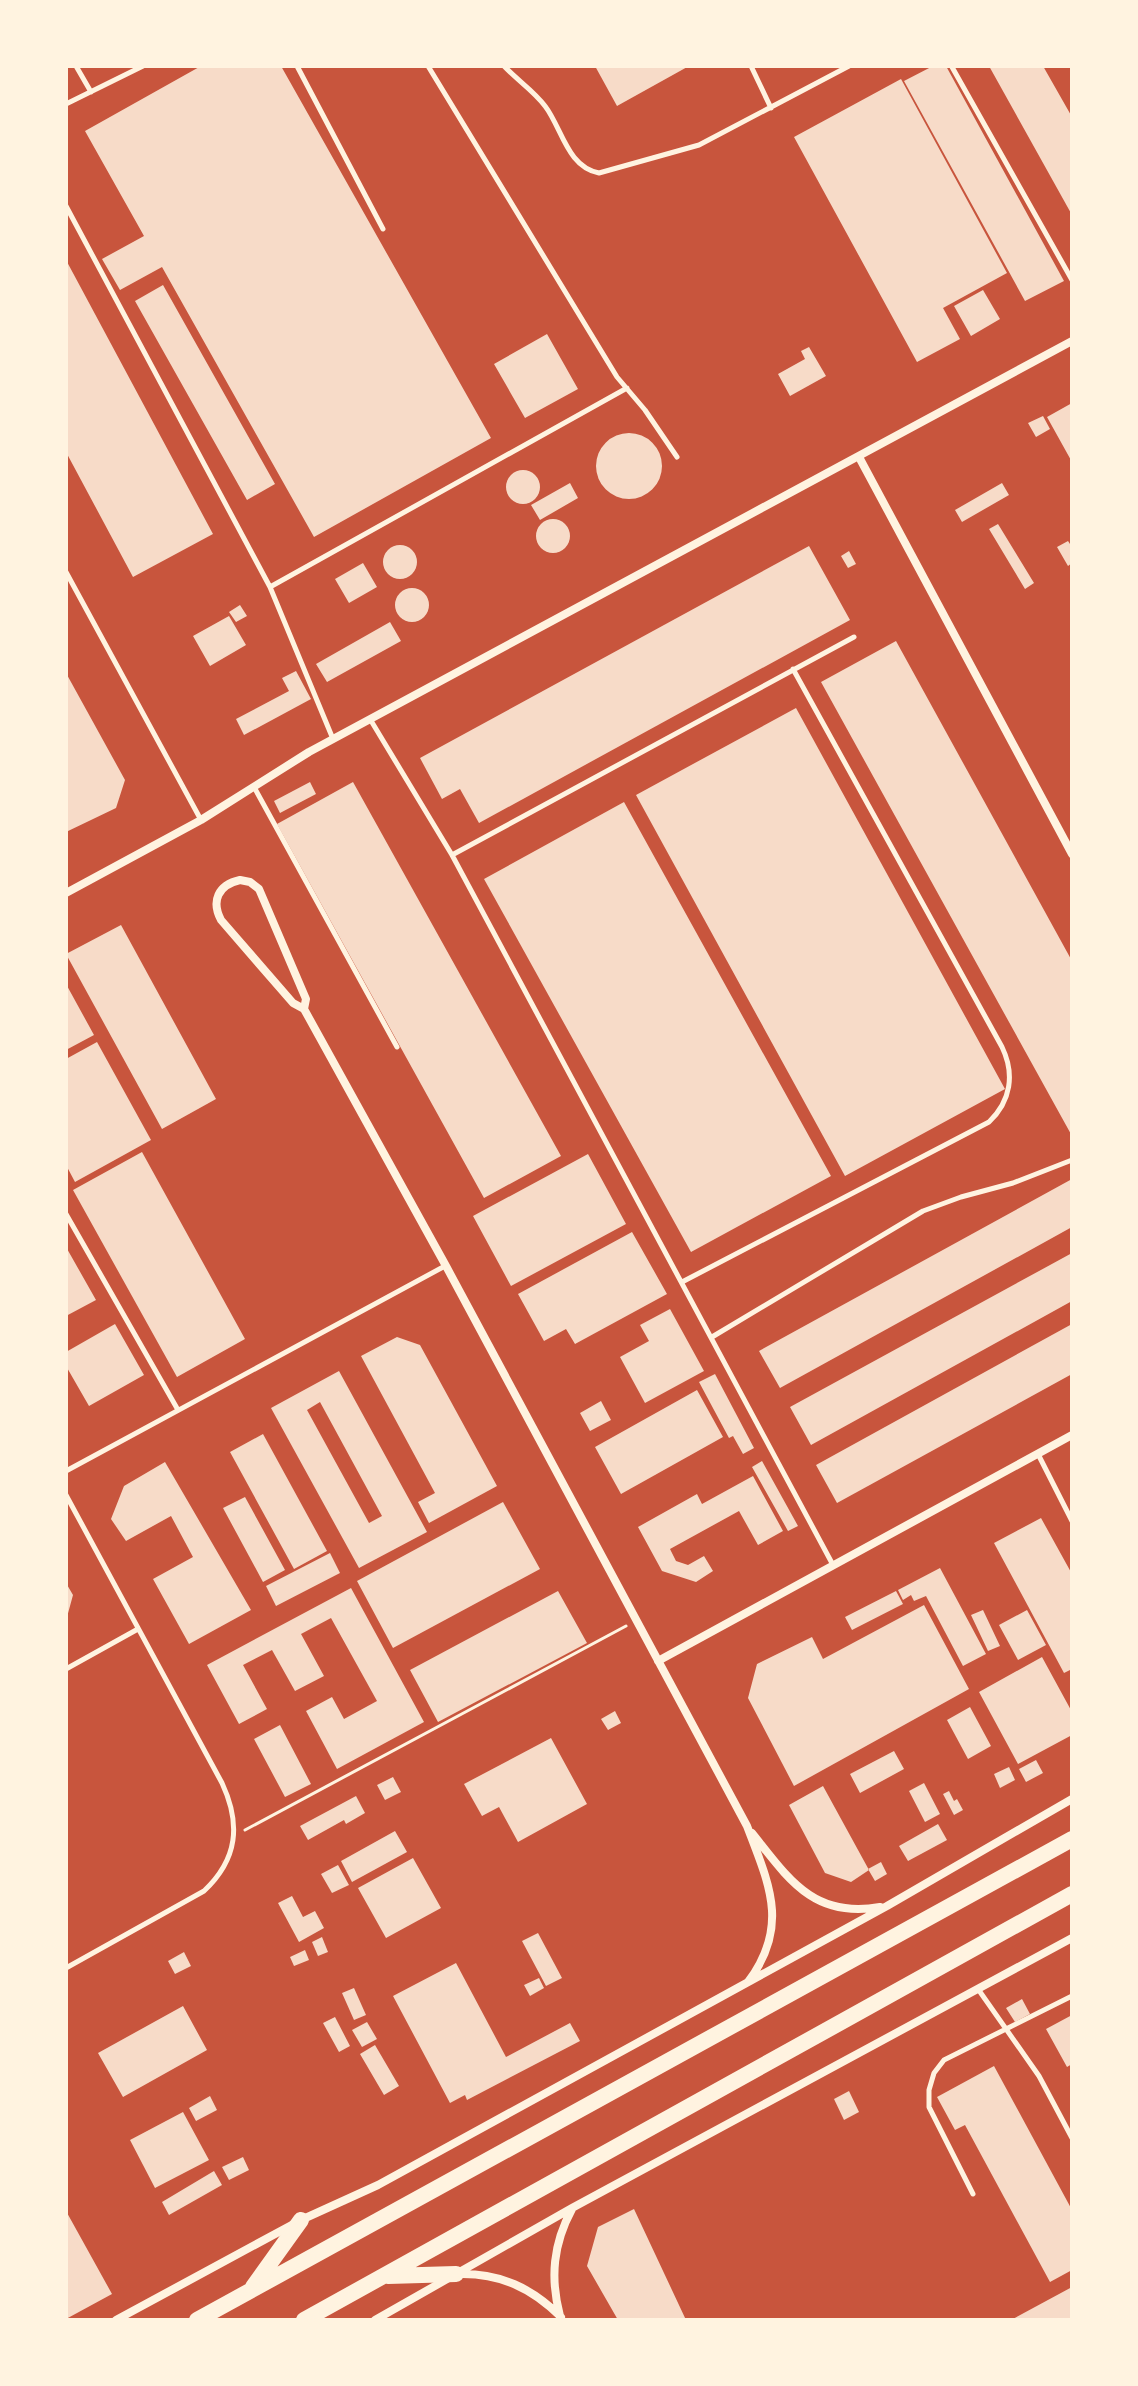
<svg xmlns="http://www.w3.org/2000/svg" width="1138" height="2386" font-family="Commissioner,sans-serif">
	<style>
		.building { fill: #f7dbc8; fill-rule: evenodd }
		.lines { fill: none; stroke-linecap: round; stroke-linejoin: round }
		.path { stroke: #fff3e0; stroke-width: 3 }
		.service { stroke: #fff3e0; stroke-width: 5 }
		.minor { stroke: #fff3e0; stroke-width: 8 }
		.secondary { stroke: #fff3e0; stroke-width: 16 }
	</style>
	<rect width="100%" height="100%" fill="#c8553d"/>
	<!-- building -->
	<path class="building" d="M201 66H281L491 438 314 537 162 267 120 290 102 259 144 236 85 131Z
		M595 66H689L617 106Z
		M933 66H946L1064 281 1025 301 904 81Z
		M989 66H1043L1072 117V215Z
		M901 79 1007 273 943 308 960 339 917 362 794 137Z
		M66 260 213 534 133 577 66 452Z
		M163 285 275 484 247 500 135 301Z
		M983 290 1000 319 971 336 954 306Z
		M547 334 578 389 525 418 494 364Z
		M809 347 826 376 790 396 778 374 805 359 801 351Z
		M1072 403V462L1047 417Z
		M1043 416 1050 429 1036 437 1028 423Z
		M596 466a33 33 0 1 1 66 0a33 33 0 1 1-66 0Z
		M506 487a17 17 0 1 1 34 0a17 17 0 1 1-34 0Z
		M570 483 578 498 540 520 531 505Z
		M1002 483 1009 495 962 522 955 510Z
		M536 536a17 17 0 1 1 34 0a17 17 0 1 1-34 0Z
		M998 524 1034 583 1025 589 989 529Z
		M1068 541 1072 547V563L1068 566 1057 547Z
		M383 562a17 17 0 1 1 34 0a17 17 0 1 1-34 0Z
		M809 546 850 620 479 823 460 789 442 799 420 758Z
		M849 551 856 564 848 568 841 556Z
		M363 563 377 587 349 603 335 579Z
		M395 605a17 17 0 1 1 34 0a17 17 0 1 1-34 0Z
		M240 605 247 616 236 622 229 612Z
		M229 616 246 645 210 666 193 636Z
		M390 622 401 641 327 682 316 664Z
		M896 641 1072 961V1136L821 682Z
		M296 671 311 699 244 735 236 719 289 691 282 678Z
		M66 673 125 780 116 808 66 832Z
		M796 708 1005 1089 845 1176 636 795Z
		M310 782 316 794 280 813 274 801Z
		M353 782 561 1156 484 1198 277 824Z
		M624 802 831 1176 691 1252 484 879Z
		M121 925 216 1099 162 1129 66 954Z
		M66 984 94 1035 66 1050Z
		M97 1042 151 1140 75 1182 66 1165V1059Z
		M142 1152 245 1339 177 1377 73 1190Z
		M588 1154 626 1224 511 1286 473 1216Z
		M1072 1179V1227L780 1388 759 1351Z
		M632 1232 667 1294 575 1344 566 1329 544 1341 518 1294Z
		M66 1247 96 1300 66 1316Z
		M1072 1253V1301L811 1445 790 1407Z
		M670 1309 704 1371 645 1403 620 1357 649 1341 640 1325Z
		M115 1324 144 1375 89 1406 66 1366V1352Z
		M1072 1324V1374L837 1503 816 1465Z
		M397 1337 420 1345 497 1486 429 1523 418 1502 435 1493 361 1356Z
		M339 1371 427 1532 359 1568 271 1408ZM320 1402 382 1516 369 1523 307 1410Z
		M715 1374 754 1448 743 1454 733 1436 729 1438 699 1382Z
		M697 1390 723 1437 621 1494 595 1447Z
		M601 1401 611 1420 590 1431 580 1413Z
		M263 1434 327 1551 294 1569 230 1452Z
		M762 1461 798 1526 788 1531 752 1467Z
		M165 1462 251 1610 189 1644 153 1579 193 1557 171 1516 126 1541 111 1519 124 1486Z
		M753 1476 783 1531 758 1545 739 1511 670 1549 676 1561 688 1565 704 1556 713 1571 696 1582 662 1571 638 1527 697 1494 702 1504Z
		M245 1497 285 1570 263 1582 223 1508Z
		M503 1502 540 1569 393 1648 357 1581Z
		M1041 1518 1072 1574V1669L1064 1673 994 1543Z
		M330 1553 340 1573 276 1606 266 1586Z
		M940 1568 986 1654 963 1666 926 1596 914 1601 911 1595 903 1600 898 1590Z
		M66 1583 73 1595 67 1617H66Z
		M351 1588 424 1722 337 1769 306 1711 332 1697 344 1719 377 1701 331 1618 301 1634 324 1676 295 1691 272 1650 243 1665 267 1709 239 1724 207 1665Z
		M558 1591 587 1643 438 1722 410 1670Z
		M896 1591 903 1604 852 1630 845 1617Z
		M924 1605 969 1689 794 1786 748 1698 757 1664 812 1637 823 1659Z
		M983 1610 1000 1646 988 1651 971 1615Z
		M1027 1610 1046 1645 1018 1660 999 1625Z
		M1042 1657 1072 1712V1735L1018 1764 979 1692Z
		M970 1707 991 1746 968 1759 947 1720Z
		M615 1711 621 1723 608 1730 601 1719Z
		M280 1725 311 1784 285 1797 254 1739Z
		M551 1738 587 1804 518 1842 499 1807 482 1816 464 1784Z
		M894 1751 904 1769 860 1793 850 1774Z
		M1036 1760 1043 1773 1026 1782 1019 1769Z
		M1009 1767 1015 1780 1000 1788 994 1774Z
		M393 1777 401 1792 385 1800 377 1785Z
		M924 1783 940 1814 925 1822 909 1791Z
		M823 1786 869 1870 851 1882 825 1873 789 1805Z
		M949 1791 954 1801 957 1799 963 1810 954 1815 943 1794Z
		M356 1796 365 1813 346 1824 344 1820 308 1840 300 1826Z
		M938 1824 947 1840 908 1861 899 1846Z
		M395 1831 407 1852 352 1882 341 1861Z
		M413 1858 441 1908 386 1938 358 1888Z
		M881 1862 887 1874 875 1881 868 1869Z
		M338 1865 349 1885 332 1893 321 1874Z
		M292 1896 303 1917 315 1911 324 1928 299 1942 278 1903Z
		M538 1933 562 1978 546 1986 522 1941Z
		M322 1937 328 1952 318 1956 312 1942Z
		M305 1950 309 1960 294 1966 290 1957Z
		M184 1952 191 1966 175 1974 168 1961Z
		M456 1963 506 2057 570 2023 580 2041 467 2100 465 2095 450 2103 393 1996Z
		M539 1978 544 1988 530 1996 524 1985Z
		M354 1988 366 2015 354 2020 342 1993Z
		M1022 1999 1030 2014 1015 2022 1006 2008Z
		M183 2006 207 2050 123 2097 98 2053Z
		M1072 2015V2064L1067 2067 1046 2029Z
		M335 2017 350 2046 339 2052 323 2023Z
		M367 2022 377 2039 362 2047 352 2030Z
		M375 2045 399 2086 384 2095 360 2054Z
		M994 2066 1072 2210V2270L1050 2282 965 2125 955 2130 937 2097Z
		M849 2091 859 2112 844 2120 834 2099Z
		M210 2096 217 2110 196 2121 189 2108Z
		M183 2112 209 2160 155 2188 130 2140Z
		M243 2157 249 2170 229 2180 222 2167Z
		M214 2171 222 2185 169 2215 162 2202Z
		M634 2209 686 2320H618L587 2266 598 2227Z
		M66 2211 112 2294 66 2319Z
		M1072 2287V2320H1011Z"/>
	<g class="lines">
		<!-- path -->
		<path class="path" d="M245 1830 626 1626"/>
		<!-- service -->
		<path class="service" d="M76 66 91 92
			M297 66 383 229
			M428 66 617 377 645 410 677 457
			M504 66C517 80 534 91 545 106 562 128 567 167 599 173L699 145 849 66
			M751 66 771 108
			M952 67 1072 280
			M66 104 143 66
			M66 206 270 587 333 739
			M66 572 201 820
			M270 587 627 388
			M370 719 452 855 833 1565
			M254 787 397 1047
			M452 855 854 637
			M66 1214 178 1410
			M682 1282 989 1122C1011 1101 1015 1074 1002 1047L793 669
			M712 1337 923 1211 961 1197 1013 1183 1072 1160
			M1038 1454 1072 1521
			M66 1471 445 1266
			M66 1495 222 1783C241 1824 238 1859 204 1891L66 1968
			M66 1669 138 1629
			M978 1989 1039 2076 1072 2138
			M973 2194 929 2107V2090L934 2073 944 2060 1072 1996"/>
		<!-- minor -->
		<path class="minor" d="M859 457 1072 854
			M240 880 250 882 259 889 306 999 304 1009 293 1003 221 920C211 901 218 885 240 880Z
			M66 893 201 820 309 752 1072 341
			M304 1009 446 1266 747 1826C769 1884 790 1926 748 1982
			M658 1661 1072 1435
			M752 1833C788 1878 813 1919 880 1907
			M459 2274C500 2273 532 2288 561 2317
			M560 2316C550 2278 553 2244 572 2209
			M116 2320 301 2220 378 2185 887 1906 1072 1799
			M375 2320 572 2208 1072 1938"/>
		<!-- secondary -->
		<path class="secondary" d="M388 2276 456 2274
			M253 2287 301 2220
			M197 2320 1072 1839
			M304 2320 1072 1894"/>
	</g>
	<!-- border -->
	<rect width="1138" height="2386" fill="none" stroke="#fff3e0" stroke-width="136"/>
</svg>
